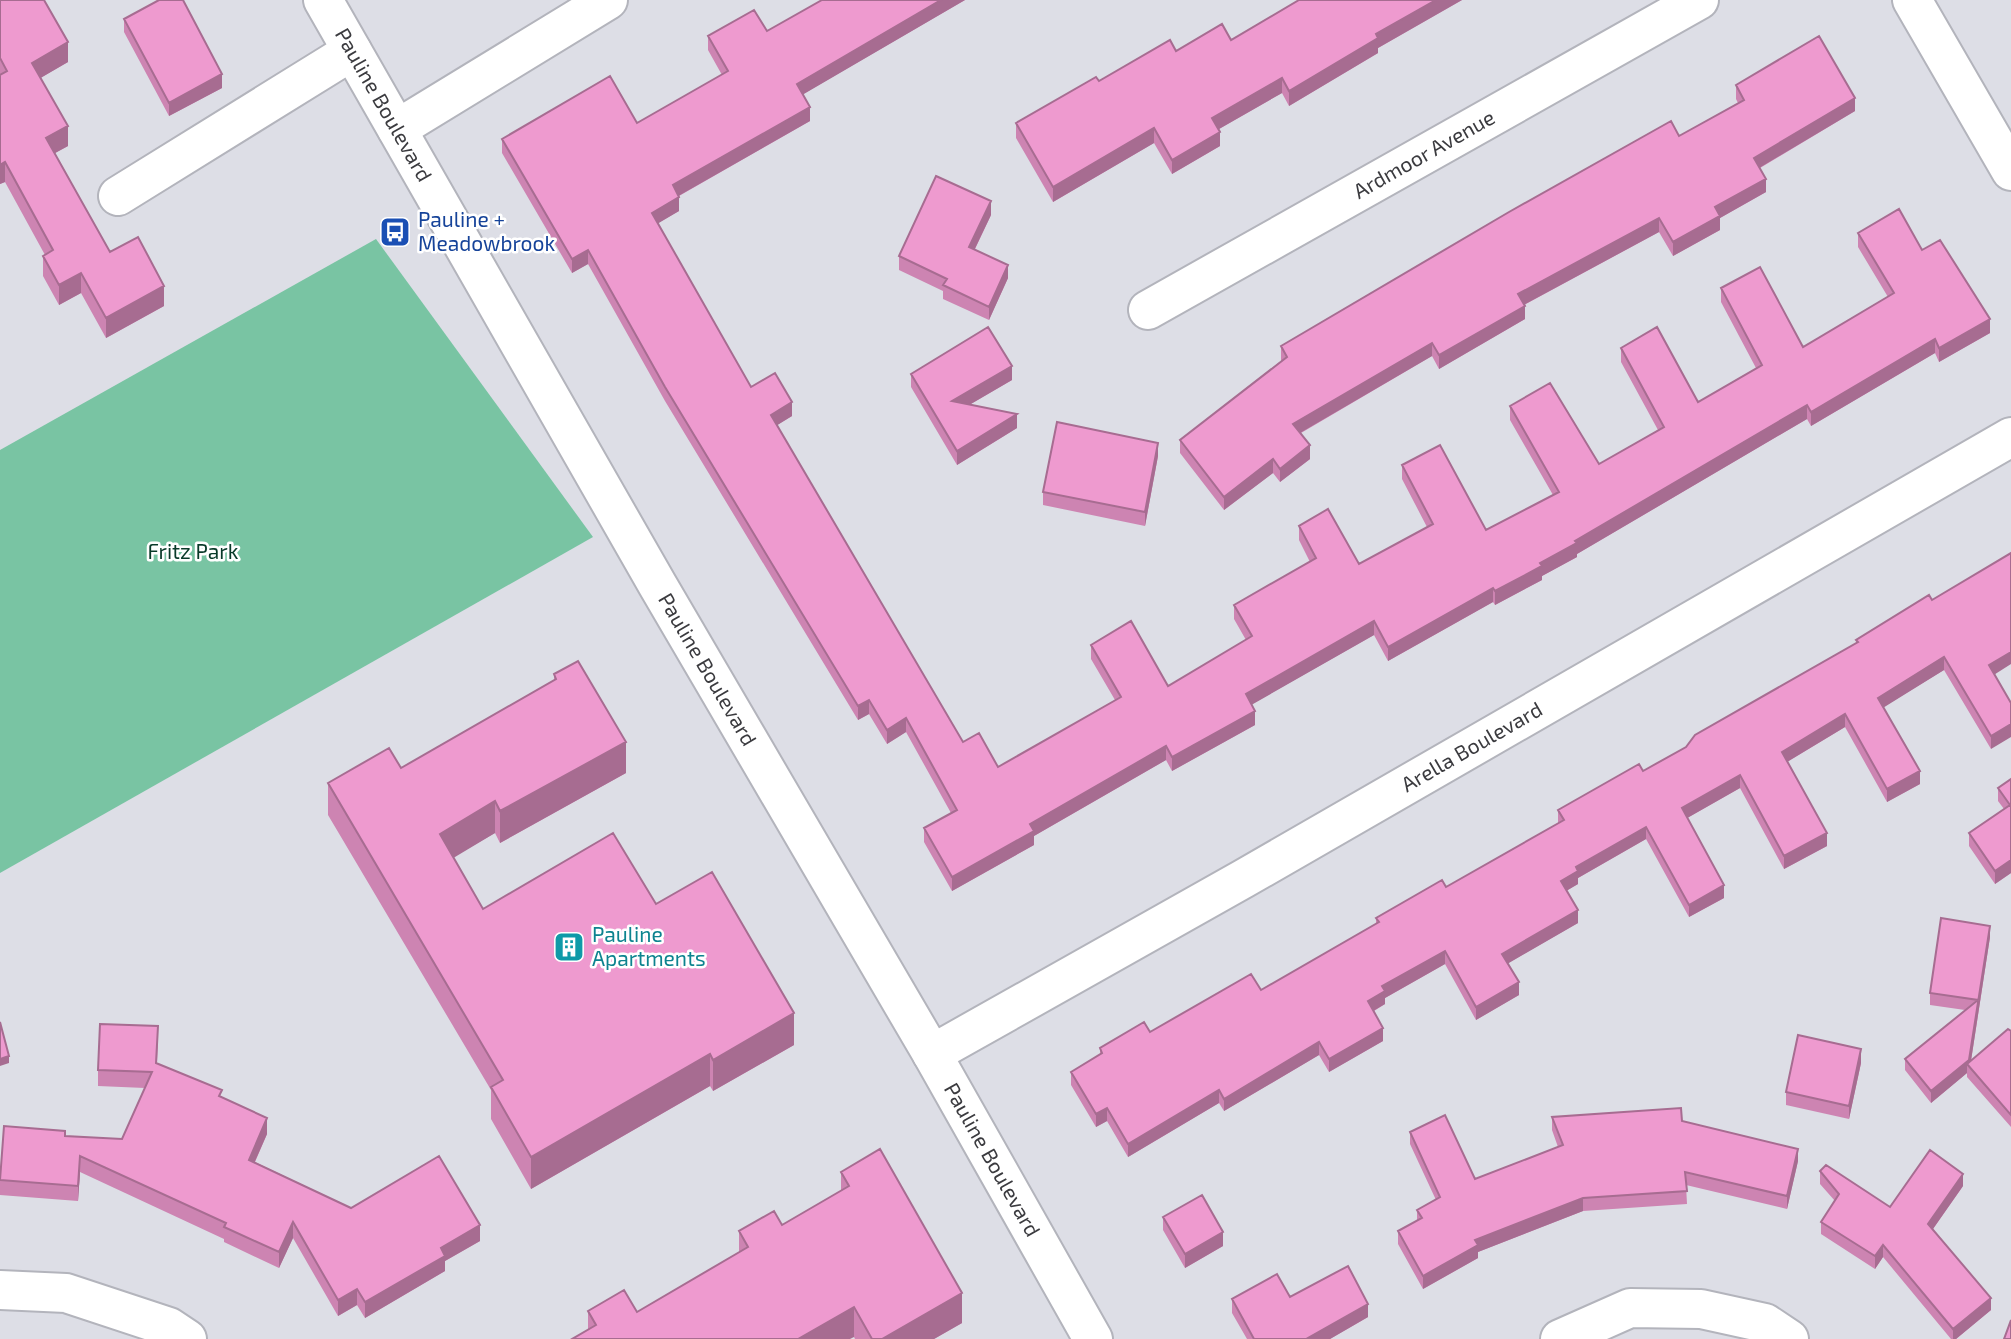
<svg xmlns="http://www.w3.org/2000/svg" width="2011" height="1339" font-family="'Exo 2',sans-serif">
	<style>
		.green { fill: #79c4a3 }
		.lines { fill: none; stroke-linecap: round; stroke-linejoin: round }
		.minor-casing { stroke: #b3b4bc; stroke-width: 42 }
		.minor { stroke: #fff; stroke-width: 38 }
		.wall { fill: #cd84b2 }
		.shaded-wall { fill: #a76c91 }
		.building { fill: #ee9acf; stroke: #a76c91; stroke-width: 2 }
		.labels { text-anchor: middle; stroke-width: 5; stroke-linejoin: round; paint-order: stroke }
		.street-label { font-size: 21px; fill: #3b3b3f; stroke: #fff }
		.transit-label { font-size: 21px; fill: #164399; stroke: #fff; text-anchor: start }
		.park-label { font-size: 21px; fill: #093a29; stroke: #fff }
		.culture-label { font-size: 21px; fill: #0d838f; stroke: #fff; text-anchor: start }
	</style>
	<rect width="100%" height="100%" fill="#dddee6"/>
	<!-- green -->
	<path class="green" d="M376 239 593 537 0 873V450Z"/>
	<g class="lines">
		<!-- minor casing -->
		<g class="minor-casing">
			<g id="minor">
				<path id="s1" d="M323 0 657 584 932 1054 1093 1339"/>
				<path d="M1912 0 2011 171"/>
				<path d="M397 129 608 0"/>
				<path d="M118 196 352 51"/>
				<path id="s2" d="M1148 310 1699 0"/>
				<path id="s3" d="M932 1054 1243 879 2011 437"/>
				<path d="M0 1290 66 1293 169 1327 187 1339"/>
				<path d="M1560 1339 1630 1308 1701 1309 1765 1323 1789 1339"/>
			</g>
		</g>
		<!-- minor -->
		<use href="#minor" class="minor"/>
	</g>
	<!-- wall -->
	<path class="wall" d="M0 0 68 62 40 78 68 146 55 153 110 252 164 306 106 338 81 293 59 305 43 276V256L45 255 5 182 0 184Z
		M822 0H965L803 94 810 121 679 196V211L658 223 751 387 792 416 777 425 963 742 998 767 1115 700 1091 659V645L1168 686 1246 640 1234 619V605L1310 562 1299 540V526L1359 564 1427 527 1402 479V465L1486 530 1553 495 1510 420V406L1599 464 1658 430 1621 362V348L1698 402 1756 368 1721 302V288L1803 347 1888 297 1858 247V233L1922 250 1990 333 1939 362 1935 353 1811 426 1807 419 1577 554V557L1542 576V580L1495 605 1493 602 1388 661 1374 635 1252 704 1255 725 1172 771 1166 760 1034 836V845L952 891 924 842V828L951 813 906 732 887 744 869 714 858 720 665 401 588 264 572 273 502 153V139L637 123 722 75 708 50V36L767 31Z
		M1299 0H1462L1378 48V53L1289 106 1282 93 1219 129 1220 146 1172 174 1154 143 1053 202 1016 138V123L1099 81 1176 51 1231 40Z
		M124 19 222 88 169 116 124 32Z
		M1736 85 1855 111 1760 168 1766 192 1720 218V230L1673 256 1659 232 1524 305 1525 319 1439 369 1432 356 1301 433 1310 459 1280 482 1273 473 1224 510 1180 453V440L1281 361V346L1679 136 1738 103 1736 99Z
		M991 215 975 249 1008 278 989 320 943 299V291L899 270V256Z
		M911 374 1012 380 969 405 1017 428 957 465 911 387Z
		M1158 456 1145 526 1043 505V492Z
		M1932 600 1994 674 1991 749 1944 670 1883 707 1920 784 1887 802 1845 727 1787 762 1827 846 1784 869 1740 788 1687 818 1724 898 1689 917 1646 839 1578 878V884L1566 891 1578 923 1508 963 1519 995 1476 1020 1445 964 1385 998V1004L1374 1011 1383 1041 1329 1072 1319 1055 1224 1111 1219 1103 1128 1157 1107 1121 1096 1127 1071 1085V1072L1100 1055V1048L1150 1032 1261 990 1376 924V918L1446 887 1558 823V810L1643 771 1686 747 1856 643V640Z
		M554 674 626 773 500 843 495 833 453 857 483 909 656 904 794 1045 713 1091 710 1086 531 1189 491 1119V1090L328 815V783L401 768 554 680Z
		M2011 779V873L1995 884 1969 846V833L2004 809 1998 801V788Z
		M1990 937 1971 1061 2011 1031V1127L1967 1077V1073L1931 1103 1905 1070V1059L1965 1010 1930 1005V993Z
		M158 1042 157 1063 222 1097 267 1134 255 1162 351 1208 480 1241 445 1261V1271L365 1318 357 1305 338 1316 293 1238 279 1268 224 1242V1239L80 1172 78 1201 0 1195V1180L65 1136 122 1139 145 1088 98 1086V1070Z
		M1861 1063 1849 1119 1786 1105V1092Z
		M1552 1117 1682 1121 1798 1161 1787 1209 1686 1185 1687 1204 1583 1211 1478 1252V1258L1423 1289 1398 1244V1231L1417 1221V1210L1436 1200 1410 1144V1132L1475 1179 1558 1147 1552 1130Z
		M1820 1171 1890 1207 1963 1186 1933 1229 1991 1310 1956 1339H1951L1883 1257 1875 1269 1821 1234V1222L1835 1201 1820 1184Z
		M841 1172 962 1323 934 1339H855L854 1337 588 1330V1311L637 1312 739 1252V1231L782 1225 841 1191Z
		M1163 1217 1223 1246 1185 1268 1163 1230Z
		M1290 1297 1368 1317 1330 1339H1247L1232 1313V1299Z"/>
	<!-- shaded-wall -->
	<path class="shaded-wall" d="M941 0H965L797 98V84Z
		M1436 0H1462L1378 48V53L1289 106V91L1376 34Z
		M68 42V62L32 83V63Z
		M222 74V88L169 116V103Z
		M1282 78V93L1212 133V118Z
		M1855 98V111L1754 171V158Z
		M810 107V121L673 199V185Z
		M68 126V146L46 158V138Z
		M1154 128V143L1053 202V187Z
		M1220 132V146L1172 174V160Z
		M5 162V182L0 184V165Z
		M1766 179V192L1720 218V230L1673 256V242L1715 207Z
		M679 197V211L652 227V213Z
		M991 201V215L969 261V247Z
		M1659 218V232L1518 308V294Z
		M588 250V264L572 273V259Z
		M1008 265V278L989 320V307Z
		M81 273V293L59 305V285Z
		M164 286V306L106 338V318Z
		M1525 306V319L1439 369V355Z
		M1990 319V333L1939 362V348Z
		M1935 339V353L1811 426V412Z
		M1432 343V356L1293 437V424Z
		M1012 366V380L952 415V401Z
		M792 402V416L771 429V415Z
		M1807 405V419L1577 554V557L1542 576V580L1495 605V591L1575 541Z
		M1017 414V428L957 465V451Z
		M1158 443V456L1145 526V512Z
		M1310 445V459L1280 482V469Z
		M1273 459V473L1224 510V497Z
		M1493 588V602L1388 661V647Z
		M1374 621V635L1246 708V694Z
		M2011 652V664L1989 678V665Z
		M1944 657V670L1878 711V698Z
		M869 700V714L858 720V706Z
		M1255 711V725L1172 771V757Z
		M1845 714V727L1782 765V752Z
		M906 718V732L887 744V730Z
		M2011 724V737L1991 749V736Z
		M626 742V773L500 843V811Z
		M1166 746V760L1034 836V845L952 891V877L1030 824Z
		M1920 771V784L1887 802V789Z
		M1740 775V788L1682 821V808Z
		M495 801V833L440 866V834Z
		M1646 827V839L1578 878V884L1561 894V881L1576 867Z
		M1827 833V846L1784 869V856Z
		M2011 860V873L1995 884V871Z
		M1724 885V898L1689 917V905Z
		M1578 910V923L1502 967V954Z
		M1990 926V937L1970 1067 1967 1064V1073L1931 1103V1091L1969 1060Z
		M1445 951V964L1385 998V1004L1368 1014V1001L1382 986Z
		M1519 982V995L1476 1020V1007Z
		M794 1013V1045L713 1091V1060Z
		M1383 1028V1041L1329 1072V1059Z
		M1319 1042V1055L1224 1111V1099Z
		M1861 1049V1063L1849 1119V1106Z
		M710 1054V1086L531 1189V1157Z
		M9 1056V1063L0 1066V1059Z
		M1219 1090V1103L1128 1157V1144Z
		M1107 1108V1121L1096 1127V1114Z
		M267 1118V1134L249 1175V1160Z
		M1798 1149V1161L1787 1209V1196Z
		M80 1156V1172L78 1201V1186Z
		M1963 1174V1186L1928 1236V1224Z
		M1583 1198V1211L1478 1252V1258L1423 1289V1276L1475 1240Z
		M293 1222V1238L279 1268V1252Z
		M480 1225V1241L445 1261V1271L365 1318V1302L441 1248Z
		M1223 1232V1246L1185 1268V1254Z
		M1883 1245V1257L1875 1269V1256Z
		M357 1289V1305L338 1316V1300Z
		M962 1293V1323L934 1339H882Z
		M1991 1298V1310L1956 1339H1953V1329Z
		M1368 1304V1317L1330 1339H1306Z
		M854 1307V1337L850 1339H798Z"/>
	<!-- building -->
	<path class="building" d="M0 0H44L68 42 32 63 68 126 46 138 110 252 138 237 164 286 106 318 81 273 59 285 43 256 53 250 5 162 0 165V75L7 71 0 58Z
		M159 0H183L222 74 169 103 124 19Z
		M822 0H941L797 84 810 107 673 185 679 197 652 213 751 387 775 373 792 402 771 415 963 742 979 733 998 767 1121 697 1091 645 1131 621 1168 686 1252 636 1234 605 1316 558 1299 526 1328 509 1359 564 1433 524 1402 465 1440 445 1486 530 1559 492 1510 406 1550 383 1599 464 1664 427 1621 348 1657 327 1698 402 1762 365 1721 288 1760 267 1803 347 1894 293 1858 233 1899 209 1922 250 1940 240 1990 319 1939 348 1935 339 1811 412 1807 405 1575 541 1577 543 1540 563 1542 566 1495 591 1493 588 1388 647 1374 621 1246 694 1255 711 1172 757 1166 746 1030 824 1034 831 952 877 924 828 957 810 906 718 887 730 869 700 858 706 665 387 588 250 572 259 502 139 610 76 637 123 728 71 708 36 754 10 767 31Z
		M1299 0H1436L1376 34 1378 38 1289 91 1282 78 1212 118 1220 132 1172 160 1154 128 1053 187 1016 123 1096 77 1099 81 1170 40 1176 51 1222 24 1231 40Z
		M1819 36 1855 98 1754 158 1766 179 1715 207 1720 216 1673 242 1659 218 1518 294 1525 306 1439 355 1432 343 1293 424 1310 445 1280 469 1273 459 1224 497 1180 440 1287 357 1281 346 1509 212 1671 121 1679 136 1744 100 1736 85Z
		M936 176 991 201 969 247 1008 265 989 307 943 285 947 279 899 256Z
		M988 327 1012 366 952 401 1017 414 957 451 911 374Z
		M1057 422 1158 443 1145 512 1043 492Z
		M2011 553V652L1989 665 2011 703V724L1991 736 1944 657 1878 698 1920 771 1887 789 1845 714 1782 752 1827 833 1784 856 1740 775 1682 808 1724 885 1689 905 1646 827 1576 867 1578 871 1561 881 1578 910 1502 954 1519 982 1476 1007 1445 951 1382 986 1385 991 1368 1001 1383 1028 1329 1059 1319 1042 1224 1099 1219 1090 1128 1144 1107 1108 1096 1114 1071 1072 1102 1053 1100 1048 1144 1022 1150 1032 1251 974 1261 990 1379 922 1376 918 1442 880 1446 887 1564 820 1558 810 1639 764 1643 771 1686 747 1695 735 1858 642 1856 640 1929 595 1932 600Z
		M578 661 626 742 500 811 495 801 440 834 483 909 613 833 656 904 712 872 794 1013 713 1060 710 1054 531 1157 491 1087 503 1080 328 783 389 748 401 768 556 679 554 674Z
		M2011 779V860L1995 871 1969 833 2010 805 1998 788Z
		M1941 918 1990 926 1969 1060 1931 1091 1905 1059 1978 1000 1930 993Z
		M0 1022 9 1056 0 1059Z
		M100 1024 158 1026 156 1063 222 1090 219 1096 267 1118 249 1160 351 1208 439 1156 480 1225 441 1248 445 1256 365 1302 357 1289 338 1300 293 1222 279 1252 224 1227 226 1223 80 1156 78 1186 0 1180 4 1126 65 1131V1136L122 1139 152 1072 98 1070Z
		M2008 1029 2011 1031V1115L1967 1064Z
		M1798 1035 1861 1049 1849 1106 1786 1092Z
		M1681 1108 1682 1121 1798 1149 1787 1196 1685 1172 1687 1191 1583 1198 1475 1240 1478 1245 1423 1276 1398 1231 1422 1218 1417 1210 1440 1197 1410 1132 1445 1115 1475 1179 1563 1145 1552 1117Z
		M880 1149 962 1293 882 1339H872L854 1307 798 1339H572L596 1325 588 1311 624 1290 637 1312 748 1247 739 1231 774 1211 782 1225 849 1186 841 1172Z
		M1930 1150 1963 1174 1928 1224 1991 1298 1953 1329 1883 1245 1875 1256 1821 1222 1839 1194 1820 1171 1826 1165 1890 1207Z
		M1202 1195 1223 1232 1185 1254 1163 1217Z
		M1348 1266 1368 1304 1306 1339H1254L1232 1299 1277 1274 1290 1297Z
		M2011 1320V1339H2004Z"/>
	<!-- icons -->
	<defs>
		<g id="bus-square" transform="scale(1.575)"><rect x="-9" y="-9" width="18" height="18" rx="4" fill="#1a4fb4" stroke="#fff"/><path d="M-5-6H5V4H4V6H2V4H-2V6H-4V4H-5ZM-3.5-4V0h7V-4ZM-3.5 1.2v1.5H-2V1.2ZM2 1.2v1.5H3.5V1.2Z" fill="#fff"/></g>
		<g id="building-square" transform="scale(1.575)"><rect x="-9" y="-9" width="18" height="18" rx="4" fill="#0f9aa8" stroke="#fff"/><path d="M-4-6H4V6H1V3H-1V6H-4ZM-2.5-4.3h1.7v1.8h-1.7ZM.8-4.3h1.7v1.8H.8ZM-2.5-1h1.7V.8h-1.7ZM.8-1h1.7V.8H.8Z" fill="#fff"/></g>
	</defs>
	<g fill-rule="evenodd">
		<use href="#bus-square" x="395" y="232"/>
		<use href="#building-square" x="569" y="947"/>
	</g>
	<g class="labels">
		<!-- street labels -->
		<g class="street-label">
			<text dy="7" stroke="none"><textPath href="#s1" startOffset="121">Pauline Boulevard</textPath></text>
			<text dy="7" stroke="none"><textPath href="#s2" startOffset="317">Ardmoor Avenue</textPath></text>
			<text dy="7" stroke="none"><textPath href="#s1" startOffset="772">Pauline Boulevard</textPath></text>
			<text dy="7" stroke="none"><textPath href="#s3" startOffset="621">Arella Boulevard</textPath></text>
			<text dy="7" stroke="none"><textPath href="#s1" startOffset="1339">Pauline Boulevard</textPath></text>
		</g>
		<!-- transit labels -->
		<g class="transit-label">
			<text x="418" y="227">Pauline +<tspan x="418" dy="24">Meadowbrook</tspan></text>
		</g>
		<!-- park labels -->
		<g class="park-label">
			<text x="193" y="559">Fritz Park</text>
		</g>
		<!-- culture labels -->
		<g class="culture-label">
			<text x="592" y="942">Pauline<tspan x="592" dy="24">Apartments</tspan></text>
		</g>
	</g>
</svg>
